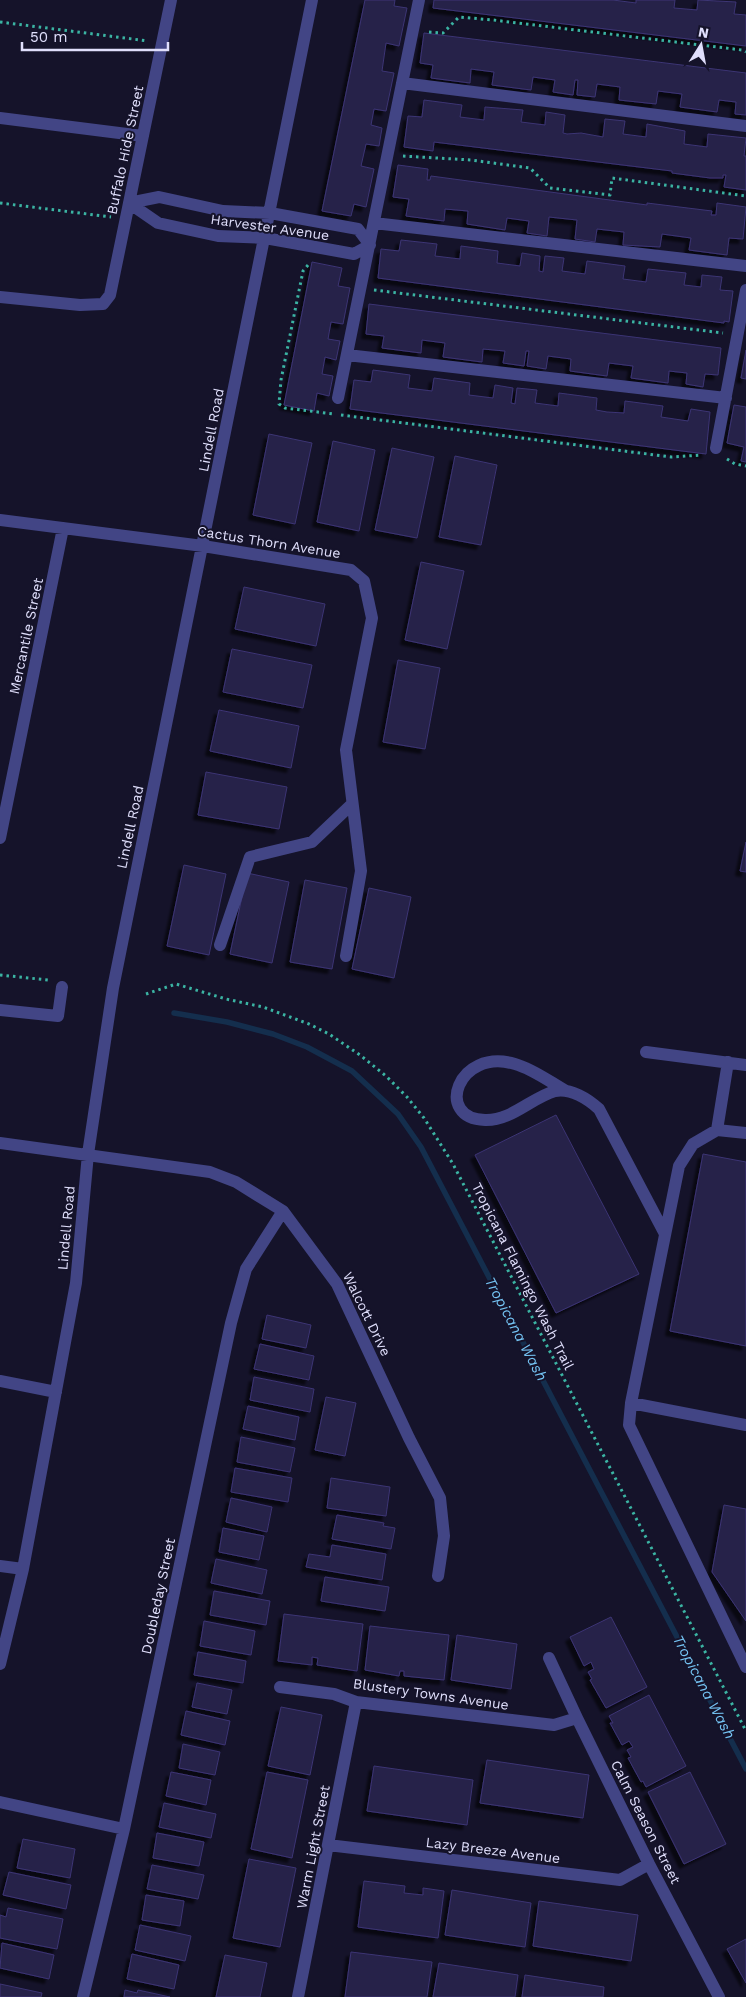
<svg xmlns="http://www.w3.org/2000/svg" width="746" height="1997" font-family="'Work Sans',sans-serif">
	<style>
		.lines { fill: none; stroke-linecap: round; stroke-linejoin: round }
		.stream { stroke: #142e4d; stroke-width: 5.5 }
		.building { fill: #262149; stroke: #3c3574; filter: url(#shadow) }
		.path { stroke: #3bb4a3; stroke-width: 3; stroke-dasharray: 2.5 4; stroke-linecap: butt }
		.minor { stroke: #424585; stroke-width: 12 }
		.labels { text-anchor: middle; stroke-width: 4; stroke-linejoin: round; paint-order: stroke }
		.street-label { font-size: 14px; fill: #e0dffc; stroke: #15132a }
		.water-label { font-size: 15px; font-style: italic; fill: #75c4f4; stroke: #15132a }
	</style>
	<defs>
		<filter id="shadow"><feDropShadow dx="-4.5" dy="4.5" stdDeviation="1" flood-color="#0009"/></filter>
	</defs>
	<rect width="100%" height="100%" fill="#15132a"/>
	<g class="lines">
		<!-- stream -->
		<path class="stream" d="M174 1013 227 1022 273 1034 307 1047 352 1071 398 1114 421 1147 746 1769"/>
	</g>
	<!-- building -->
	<path class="building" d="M365 0H395L394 6 407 8 399 46 386 43 382 71 394 73 386 111 374 109 371 125 382 128 379 146 366 144 361 166 374 169 366 207 354 204 351 216 322 211Z
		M434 0H613L636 3V0H675L674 8 697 10 698 0 736 2 734 14 746 15V46L433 8Z
		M424 33 746 73V115L735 114 736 102 719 100 717 112 680 107 682 94 658 91 656 104 619 100 620 87 597 84 595 97 577 95 578 80H575L573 95 553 92 555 80 533 77 531 90 492 85 494 72 471 69 470 83 431 78 433 65 420 63Z
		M424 100 462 105 460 117 484 120 485 107 523 110 521 122 545 125 546 112 565 115 563 133 567 134 581 133 603 137 605 119 625 121 623 134 646 137 647 124 685 131 684 144 707 147 708 134 746 138 744 156H746V190L724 187 726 175H723V178H710L672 173V171L434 142 433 151 404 147 408 116 422 117Z
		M398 165 428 169 427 180H430L431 176 647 205V203L712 211 711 215H716L717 203 746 207 743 239 729 238 727 255 689 250 691 238 662 234 660 247 623 245 624 232 597 229 595 242 575 239 577 220 549 217 547 236 527 233 529 221 507 218 505 230 467 224 468 211 445 209 444 221 406 216 409 199 393 197Z
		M401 240 437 244 435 256 460 259 461 246 498 251 497 263 520 266 522 253 540 256 539 271 543 272 545 256 564 258 562 271 585 274 587 261 625 266 623 279 646 282 648 269 686 273 684 285 701 287 702 275 722 277 720 290 733 291 729 322 724 321V323L378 278 381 249 399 251Z
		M312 262 342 268 338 286 350 288 343 324 331 322 328 339 340 341 336 360 325 357 322 374 333 376 329 396 317 393 314 411 284 405Z
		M369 304 721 348 718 375 705 374 703 387 686 384 687 373 669 371 668 383 631 378 633 366 609 363 607 376 570 371 571 359 548 356 546 369 527 366 529 351H526L524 366 503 363 505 351 483 349 482 362 443 357 445 343 422 340 421 353 382 348 384 336 366 334Z
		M746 350V379L741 378Z
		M373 370 410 375 408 388 432 391 434 378 470 383 469 395 493 398 495 385 513 388 511 403 515 404 517 388 537 390 535 403 558 406 559 393 597 398 596 410 607 412 624 413 625 401 663 406 661 417 688 421 691 409 710 412 706 454 350 409 354 380 371 382Z
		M734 405 746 407V462L741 461 744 447 727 443Z
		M269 434 312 443 295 524 253 515Z
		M333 441 375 450 359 531 317 522Z
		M392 448 434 457 417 538 375 530Z
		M455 456 497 465 481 545 439 537Z
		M421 562 464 571 447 649 405 640Z
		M244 587 325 604 316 646 235 629Z
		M232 649 312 665 303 708 223 692Z
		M398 660 440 668 425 749 383 742Z
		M219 710 299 726 291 768 210 751Z
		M206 772 287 787 279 829 198 815Z
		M746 842V872L740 871Z
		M184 865 226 874 209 955 167 946Z
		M247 873 289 882 272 963 230 954Z
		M305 880 347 888 332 969 290 962Z
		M369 888 411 897 394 978 352 969Z
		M556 1115 639 1274 556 1313 475 1155Z
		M703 1154 746 1162V1346L670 1331Z
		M267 1315 311 1325 306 1348 262 1339Z
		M260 1344 314 1356 309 1380 254 1369Z
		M254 1377 314 1389 310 1412 250 1400Z
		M326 1397 356 1403 345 1456 315 1450Z
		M248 1406 299 1417 295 1440 243 1429Z
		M241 1437 295 1448 290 1472 237 1462Z
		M235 1468 292 1478 288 1502 231 1492Z
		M331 1478 390 1487 386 1516 327 1508Z
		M231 1498 272 1507 267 1532 226 1522Z
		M724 1505 746 1509V1621L712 1572Z
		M337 1515 384 1523 383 1526 395 1528 391 1549 332 1539Z
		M223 1528 264 1536 259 1560 219 1552Z
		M332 1545 386 1554 382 1580 306 1567 309 1554 330 1557Z
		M216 1559 267 1570 262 1594 211 1583Z
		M325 1577 389 1587 385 1611 321 1601Z
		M214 1591 270 1601 266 1625 210 1615Z
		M284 1614 363 1624 357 1671 317 1665 318 1658 312 1657V1665L278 1661Z
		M611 1617 647 1687 606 1708 590 1680 592 1679 588 1672 594 1669 591 1662 584 1666 570 1637Z
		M204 1621 255 1631 251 1655 200 1646Z
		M370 1626 449 1635 444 1680 404 1676V1671H400L399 1676 365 1670Z
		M457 1635 517 1644 511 1689 451 1680Z
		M198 1652 246 1661 243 1683 194 1675Z
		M197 1683 232 1690 227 1714 192 1707Z
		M649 1695 686 1766 646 1787 643 1781 641 1782 628 1758 631 1757 627 1750 633 1747 629 1741 622 1745 610 1723H613L609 1716Z
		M281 1707 322 1715 310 1775 268 1766Z
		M186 1711 230 1721 225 1745 181 1735Z
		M183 1744 220 1752 215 1775 179 1768Z
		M487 1760 589 1775 583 1818 480 1803Z
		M374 1766 473 1780 467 1825 367 1811Z
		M171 1772 211 1780 206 1805 166 1796Z
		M267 1772 308 1780 292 1858 251 1849Z
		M690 1772 726 1844 684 1864 648 1792Z
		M164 1803 216 1814 211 1838 159 1827Z
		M157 1833 204 1842 199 1866 153 1858Z
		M23 1839 75 1849 70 1878 17 1868Z
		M249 1859 296 1868 280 1947 233 1938Z
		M152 1865 204 1875 198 1899 147 1889Z
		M9 1872 71 1885 66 1909 3 1895Z
		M364 1881 405 1886 404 1893 423 1895V1888L444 1891 438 1938 358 1927Z
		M452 1890 531 1903 525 1947 445 1935Z
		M146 1895 184 1901 180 1926 142 1920Z
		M539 1901 638 1915 631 1961 533 1946Z
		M8 1908 63 1919 57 1949 0 1938V1915L6 1917Z
		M140 1925 191 1936 185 1961 135 1950Z
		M746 1939V1983L727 1949Z
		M2 1943 54 1955 49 1979 0 1968Z
		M351 1952 432 1962 427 1997H345Z
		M132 1954 179 1965 174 1989 127 1979Z
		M225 1955 267 1963 260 1997H216Z
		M439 1963 518 1975 515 1997H433Z
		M525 1975 604 1987 603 1997H522Z
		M0 1984 42 1993 41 1997H0Z
		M125 1990 137 1993 138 1990 170 1997H124Z"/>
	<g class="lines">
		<!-- path -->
		<path class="path" d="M0 22 148 41
			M429 32 443 33 459 17 493 20 742 50 746 52
			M403 156 471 160 530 168 550 188 610 195 612 178 746 196
			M0 203 111 217
			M308 265 303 271 281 380 279 404 285 408 334 414
			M374 290 723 333
			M341 415 671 457 702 455
			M727 459 735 464 746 466
			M0 975 48 980
			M146 994 176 984 226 999 263 1007 309 1024 329 1034 360 1055 386 1076 407 1097 424 1118 453 1164 746 1731"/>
		<!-- minor -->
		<path class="minor" d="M402 83 746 126
			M0 118 143 136
			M159 197 223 211 270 213 358 229 370 245 354 254 265 238 218 236 158 223 129 203Z
			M374 223 746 266
			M0 297 80 305 103 304 110 295 171 0
			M347 355 726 398
			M338 398 419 0
			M716 448 746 290
			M0 520 203 546 351 570 364 581 372 618 346 750 361 871 346 956
			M0 838 63 528
			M220 945 250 857 312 842 352 804
			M0 1010 58 1016 62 987
			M646 1052 746 1065
			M566 1091C550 1082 533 1069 515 1064 457 1047 434 1119 485 1120 511 1121 531 1098 555 1091 571 1088 588 1099 599 1109L665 1234
			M717 1130 728 1062
			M0 1143 210 1172 236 1182 283 1211 337 1284 409 1438 440 1498 444 1536 438 1576
			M0 1381 56 1392
			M631 1403 679 1166 693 1144 717 1130 746 1133
			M746 1425 631 1403 629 1425 746 1667
			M0 1566 23 1569
			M549 1658 577 1718 649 1864 719 1997
			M0 1664 23 1569 76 1283 88 1154 113 988 312 0
			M280 1687 334 1694 356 1702 554 1725 577 1718
			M0 1802 124 1829
			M328 1845 620 1880 649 1864
			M83 1997 124 1829 231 1323 246 1269 283 1211
			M298 1997 356 1702"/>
	</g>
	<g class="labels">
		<!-- street labels -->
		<g class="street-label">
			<text transform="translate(125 150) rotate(-78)" y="5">Buffalo Hide Street</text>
			<text transform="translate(270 227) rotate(8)" y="5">Harvester Avenue</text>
			<text transform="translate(211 430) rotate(-79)" y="5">Lindell Road</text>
			<text transform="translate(269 542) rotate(9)" y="5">Cactus Thorn Avenue</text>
			<text transform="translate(26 636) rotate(-78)" y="5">Mercantile Street</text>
			<text transform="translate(130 827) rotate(-78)" y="5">Lindell Road</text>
			<text transform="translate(66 1228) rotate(-85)" y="5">Lindell Road</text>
			<text transform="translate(523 1276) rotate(63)" y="5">Tropicana Flamingo Wash Trail</text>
			<text transform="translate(367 1314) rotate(64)" y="5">Walcott Drive</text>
			<text transform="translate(158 1596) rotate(-78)" y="5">Doubleday Street</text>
			<text transform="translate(431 1694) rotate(8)" y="5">Blustery Towns Avenue</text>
			<text transform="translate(646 1822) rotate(63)" y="5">Calm Season Street</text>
			<text transform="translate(313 1847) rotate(-79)" y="5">Warm Light Street</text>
			<text transform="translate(493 1850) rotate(7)" y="5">Lazy Breeze Avenue</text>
		</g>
		<!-- water labels -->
		<g class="water-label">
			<text transform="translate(516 1329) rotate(62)" y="5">Tropicana Wash</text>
			<text transform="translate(704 1687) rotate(62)" y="5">Tropicana Wash</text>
		</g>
	</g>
	<!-- north arrow -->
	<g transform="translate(701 45) rotate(11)" stroke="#15132a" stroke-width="4" paint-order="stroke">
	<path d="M0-4L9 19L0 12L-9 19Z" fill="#e0dffc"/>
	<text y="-8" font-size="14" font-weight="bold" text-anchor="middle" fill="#e0dffc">N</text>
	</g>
	<!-- scale -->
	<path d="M22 42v8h146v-8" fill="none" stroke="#e0dffc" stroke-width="2.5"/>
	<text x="30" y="42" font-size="15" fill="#e0dffc" stroke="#15132a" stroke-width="4" paint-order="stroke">50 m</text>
</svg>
